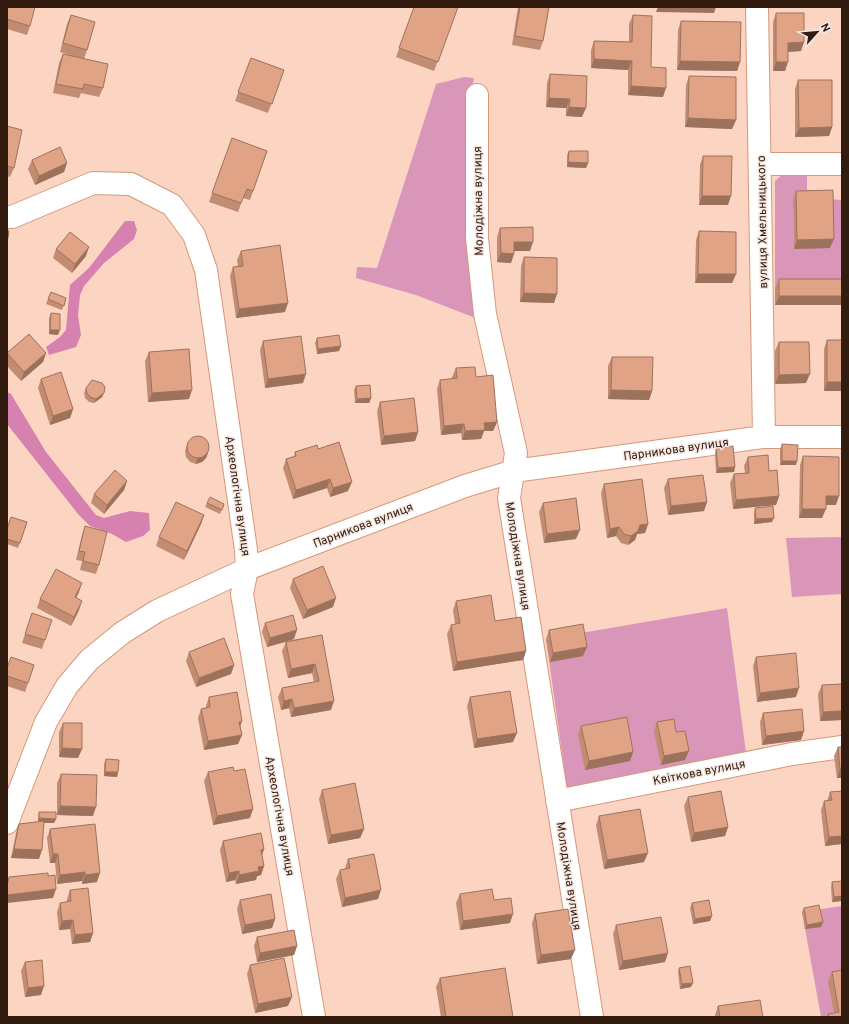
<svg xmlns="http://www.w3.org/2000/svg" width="849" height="1024" font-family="Overpass,sans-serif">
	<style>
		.green { fill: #d996b9 }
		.forest { fill: #d681af }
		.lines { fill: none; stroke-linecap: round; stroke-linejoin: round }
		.street-casing { stroke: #d4987a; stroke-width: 24 }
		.street { stroke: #fff; stroke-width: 22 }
		.wall { fill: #c18c72 }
		.shaded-wall { fill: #9d725d }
		.building { fill: #e0a385; stroke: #9d725d }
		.labels { text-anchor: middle; stroke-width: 3; stroke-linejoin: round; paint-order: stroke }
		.street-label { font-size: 12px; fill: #321b0f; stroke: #f6e8e2 }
	</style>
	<rect width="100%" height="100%" fill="#fcd5c2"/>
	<!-- green -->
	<path class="green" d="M464 77 474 78 471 95 484 328 473 317 416 295 356 278 357 267 377 268 436 84Z
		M785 172H807V200H793L794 249 829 199 842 200V288H775V181Z
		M842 537V594L792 597 786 538Z
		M727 608 746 753 567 788 546 639Z
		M842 906V1017H821L802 912Z"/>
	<!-- forest -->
	<path class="forest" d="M125 221H134L137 230 134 239 104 263 84 286 80 295 78 315 81 335 76 347 49 355 46 347 60 337 66 330 70 285 89 268Z
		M7 392 11 394 46 452 96 515 104 518 130 511 149 513 150 530 143 536 126 542 112 534 90 526 78 514 7 424Z"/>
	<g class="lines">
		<!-- street casing -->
		<g class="street-casing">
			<path id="street" d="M757 7 764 437
				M477 95V238L485 314 516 453 509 498 592 1017
				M761 164H842
				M7 217H12L93 183 131 184 172 205 194 235 206 270 246 550 247 569 242 594 314 1017
				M557 801 792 754 842 747
				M7 823 46 722 67 686 89 660 122 633 157 611 247 569 465 486 514 471 764 437H842"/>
		</g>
		<!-- street -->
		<use href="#street" class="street"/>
	</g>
	<!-- wall -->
	<path class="wall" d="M7 7 30 26 27 35 7 29Z
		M414 7H458L434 71 396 57Z
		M518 7H549L543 41 540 50 512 45Z
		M776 13 801 51 788 52 785 71H773V22Z
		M71 15 87 50 84 59 103 88 99 97 81 93 79 98 53 93 59 63 63 54 73 56 60 52 67 24Z
		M633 15 651 67 663 97 628 95V70L591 68V50L594 41 629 42V24Z
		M681 21 740 62 737 71 677 70 678 30Z
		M251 58 284 70 268 113 235 101Z
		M550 74 582 117 566 116V108L546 107 547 83Z
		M689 76 736 120 732 129 685 127 686 85Z
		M798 80 832 127 829 136 795 137V89Z
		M7 126 14 168 10 177 7 176Z
		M232 138 267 151 250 200 243 198 238 212 209 202Z
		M569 151 588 163 586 168 567 167V155Z
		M703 156 728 205H699L700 165Z
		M32 160 67 163 64 172 35 185 28 169Z
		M796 191 830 248 794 249 793 200Z
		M500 228 530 251H514L511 263 497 262V237Z
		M699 231 736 274 732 283H695L696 240Z
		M56 249 86 256 72 273 53 258Z
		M241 251 285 312 236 318 230 276 233 267H238L237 260Z
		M524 257 554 303 520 302 521 266Z
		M779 279H842L775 305V288Z
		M51 292 66 298 62 310 46 304Z
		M51 313 58 335 49 334V318Z
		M317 338 341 346 339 351 317 354 315 343Z
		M827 340H842V391H824V349Z
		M263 341 303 383 265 388 260 350Z
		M779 342 806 383 775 384V351Z
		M149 352 189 399 148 402 145 361Z
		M7 353H46L43 362 21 381 7 366Z
		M612 357 652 391 649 400 608 399V366Z
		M456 368 476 377 497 422 493 431H484L481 439 462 440 461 433 441 435 437 389 440 380 452 379V377Z
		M41 379 73 409 70 418 50 425 38 388Z
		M356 386 371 398 369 403H355L354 390Z
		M86 388 104 393 102 397 94 403 89 402 85 398 84 393Z
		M380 402 418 432 415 441 381 445 377 411Z
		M188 441 208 453 206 458 202 462 196 464 190 462 186 457 185 451Z
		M782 444 796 465H780V449Z
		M318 449 348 491 330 497 327 488 293 499 283 468 286 459 294 457 295 452Z
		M716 449 735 467 734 472 716 473 715 454Z
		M803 456 836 505H826L822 518H799L800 465Z
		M748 457 769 471 779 496 776 505 733 509 730 483 734 474 745 473 744 466Z
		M668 479 707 502 704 511 668 515 664 488Z
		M127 481 124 490 104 514 91 503 94 494Z
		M604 484 648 524 645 533 637 534 635 540 628 545 621 543 616 536 607 538 601 493Z
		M207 503 224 504 220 514 205 507Z
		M543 503 576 539 544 543 539 512Z
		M755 508 772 522 754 524V513Z
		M204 515 201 524 184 560 156 546 159 537Z
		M27 522 18 548 7 544V529Z
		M85 526 99 565 96 574 80 570 82 561 76 560 82 535Z
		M293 579 333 607 303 619 290 588Z
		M79 592 76 597 79 610 71 626 37 608 40 599Z
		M456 601 495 621 526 651 523 660 453 671 447 634 451 625 455 624 453 610Z
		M32 613 45 640 42 649 22 643Z
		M265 623 294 639 286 641 322 635 331 710 291 717 289 708 281 710 278 697 282 688 314 682 312 673 288 678 282 651 286 642 267 647 262 632Z
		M549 630 583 656 550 662 546 639Z
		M189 652 234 665 231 674 196 687 186 661Z
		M756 657 796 697 757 702 753 666Z
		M34 665 25 692 7 686V667Z
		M842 684V720L820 721 818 694 822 685Z
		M209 697 240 727 242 735 238 744 204 750 198 718 201 709 206 708V706Z
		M470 697 513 742 474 748 467 706Z
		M763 713 804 731 801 740 762 745 760 722Z
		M657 722 685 760 661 765 654 731Z
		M63 723 82 749 78 758 59 757V732Z
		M581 726 633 752 630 761 585 770 578 735Z
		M838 747 842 778H837L834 756Z
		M106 759 118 772 117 777 104 776V764Z
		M234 771 250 818 213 825 204 781 208 772Z
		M61 774 93 816 57 815V783Z
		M322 790 364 829 360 838 328 844 319 799Z
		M842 791V844L825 846 821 810 824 801H827L830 792Z
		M688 797 728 827 725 836 691 842 684 806Z
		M39 812 56 819 54 823H44L39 859 11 858 16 833 19 824 38 822V816Z
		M599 816 644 862 604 869 596 825Z
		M50 829 97 882 82 884V881L57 884 55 863H50L47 838Z
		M223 841 264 849 262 855 264 866 261 875 257 876 256 880 236 884 235 880 226 882 220 850Z
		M348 859 378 899 342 907 336 879 340 870 345 869V868Z
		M842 881V901L832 902 831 887 832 882Z
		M70 890 93 933 90 942 72 944 70 929 59 930 57 912 60 903 67 902V899Z
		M460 894 494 900 510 923 460 930 456 903Z
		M240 900 275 919 272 928 242 934 237 909Z
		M692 903 710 921 693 924 690 908Z
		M804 908 823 922 821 927 805 929 802 912Z
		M535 914 571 959 537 964 532 923Z
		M616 925 665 962 619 970 613 934Z
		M257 937 297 946 294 955 257 962 254 946Z
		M25 962 41 995 25 997 21 971Z
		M250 965 288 1006 255 1013 247 974Z
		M679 968 691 987 680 989 678 972Z
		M832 972 842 1017H827L828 1014 834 1013 828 981Z
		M440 978 513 1017H441L436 987Z
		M718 1006 763 1017H715V1015Z"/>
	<!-- shaded-wall -->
	<path class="shaded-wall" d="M658 7H716L714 13 656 12Z
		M804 42 801 51 785 52 788 43Z
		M594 59 632 61 628 70 591 68Z
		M680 61 740 62 737 71 677 70Z
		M776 62H788L785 71H773Z
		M631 86 666 88 663 97 628 95Z
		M549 98 570 99 566 108 546 107Z
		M569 107 586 108 582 117 566 116Z
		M688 118 736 120 732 129 685 127Z
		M832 127 829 136 795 137 799 128Z
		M568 162 588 163 586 168 567 167Z
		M67 163 64 172 35 185 39 176Z
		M702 196H731L728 205H699Z
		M834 239 830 248 794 249 797 240Z
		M514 242H533L530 251H511Z
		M89 247 86 256 72 273 75 264Z
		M501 253 514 254 511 263 497 262Z
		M698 274H736L732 283H695Z
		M524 293 557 294 554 303 520 302Z
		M779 296H842V305H775Z
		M288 303 285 312 236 318 239 309Z
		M50 330H60L58 335 49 334Z
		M341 346 339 351 317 354 318 349Z
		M46 353 43 362 21 381 24 372Z
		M306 374 303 383 265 388 268 379Z
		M810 374 806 383 775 384 779 375Z
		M827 382H842V391H824Z
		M192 390 189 399 148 402 152 393Z
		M611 390 652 391 649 400 608 399Z
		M104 393 102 397 94 403 96 399Z
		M371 398 369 403H355L357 399Z
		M73 409 70 418 50 425 53 416Z
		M497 422 493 431H484L481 439 462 440 465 431 484 423Z
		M464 424 461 433 441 435 444 426Z
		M418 432 415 441 381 445 384 436Z
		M208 453 206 458 202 462 196 464 197 459Z
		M782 461H797L796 465H780Z
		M735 467 734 472 716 473 718 468Z
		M330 479 327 488 293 499 296 490Z
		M127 481 124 490 104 514 107 505Z
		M352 482 348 491 330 497 333 488Z
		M779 496 776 505 733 509 736 500Z
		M826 496H839L836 505H822Z
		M707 502 704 511 668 515 671 506Z
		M802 509H826L822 518H799Z
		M204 515 201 524 184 560 187 551Z
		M774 518 772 522 754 524 756 519Z
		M648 524 645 533 637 534 635 540 628 545 631 536 640 525Z
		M619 527 616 536 607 538 610 529Z
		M580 530 576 539 544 543 547 534Z
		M82 583 79 592 72 606 75 597Z
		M336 598 333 607 303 619 307 610Z
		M82 601 79 610 71 626 74 617Z
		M297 630 294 639 267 647 270 638Z
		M587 647 583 656 550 662 553 653Z
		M526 651 523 660 453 671 457 662Z
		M315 664 312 673 288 678 291 669Z
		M234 665 231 674 196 687 199 678Z
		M799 688 796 697 757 702 760 693Z
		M292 699 289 708 281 710 284 701Z
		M334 701 331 710 291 717 294 708Z
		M842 711V720L820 721 823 712Z
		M242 721 239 730V722Z
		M804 731 801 740 762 745 766 736Z
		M517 733 513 742 474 748 477 739Z
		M242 735 238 744 204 750 208 741Z
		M62 748 82 749 78 758 59 757Z
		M689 751 685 760 661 765 664 756Z
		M633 752 630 761 585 770 589 761Z
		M840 769H842V778H837Z
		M105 772H118L117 777 104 776Z
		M60 806 96 807 93 816 57 815Z
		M253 809 250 818 213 825 217 816Z
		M39 818 56 819 54 823H38Z
		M728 827 725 836 691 842 694 833Z
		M364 829 360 838 328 844 331 835Z
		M842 836V844L825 846 829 837Z
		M14 849 42 850 39 859 11 858Z
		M264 849 261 858V850Z
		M648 853 644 862 604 869 607 860Z
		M53 854H58L55 863H50Z
		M264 866 261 875 257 876 256 880 236 884 239 875 258 867Z
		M239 871 235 880 226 882 229 873Z
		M85 872 82 881 57 884 60 875Z
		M100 873 97 882 82 884 85 875Z
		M56 889 53 898 7 903V895Z
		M381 890 378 899 342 907 345 898Z
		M842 896V901L832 902 834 897Z
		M513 914 510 923 460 930 463 921Z
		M712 916 710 921 693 924 695 919Z
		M275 919 272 928 242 934 245 925Z
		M73 920 70 929 59 930 62 921Z
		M823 922 821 927 805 929 807 925Z
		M93 933 90 942 72 944 75 935Z
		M297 946 294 955 257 962 260 953Z
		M575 950 571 959 537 964 541 955Z
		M668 953 665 962 619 970 623 961Z
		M693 983 691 987 680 989 682 984Z
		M44 986 41 995 25 997 28 988Z
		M292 997 288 1006 255 1013 258 1004Z"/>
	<!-- building -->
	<path class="building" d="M7 7H35L30 26 7 19Z
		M414 7H458L438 62 399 48Z
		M520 7H549L543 41 515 36Z
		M776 13H804V42L788 43V62H776Z
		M71 15 95 22 87 50 63 43Z
		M633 15 652 16 651 67 666 68V88L631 86 632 61 594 59V41L632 42Z
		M681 21 741 22 740 62 680 61Z
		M63 54 108 64 103 88 84 84 83 89 56 84Z
		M251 58 284 70 272 104 238 92Z
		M550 74 587 76 586 108 569 107 570 99 549 98Z
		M689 76 736 77V120L688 118Z
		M798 80H832V127L799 128Z
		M7 126 22 130 14 168 7 166Z
		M232 138 267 151 253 191 247 189 241 203 212 193Z
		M60 147 67 163 39 176 32 160Z
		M569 151H588V163L568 162Z
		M703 156H732L731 196H702Z
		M833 190 834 239 797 240 796 191Z
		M533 227V242H514V254L501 253 500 228Z
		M7 230 9 231 7 244Z
		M699 231 736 232V274H698Z
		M70 232 89 247 75 264 56 249Z
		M280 245 288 303 239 309 233 267 243 266 241 251Z
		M524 257 557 258V294L524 293Z
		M779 279H842V296H779Z
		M51 292 66 298 64 306 48 299Z
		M51 313 60 314V330H50Z
		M29 334 46 353 24 372 7 353Z
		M339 335 341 346 318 349 317 338Z
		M301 336 306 374 268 379 263 341Z
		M827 340H842V382H827Z
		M779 342H809L810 374 779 375Z
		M189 349 192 390 152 393 149 352Z
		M612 357H653L652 391 611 390Z
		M475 367 476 377 493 375 497 422 484 423 485 430 465 431 464 424 444 426 440 380 457 378 456 368Z
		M61 372 73 409 53 416 41 379Z
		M92 380 102 383 105 387 104 393 96 399 90 397 87 393 86 388Z
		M370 385 371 398 357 399 356 386Z
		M414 398 418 432 384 436 380 402Z
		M187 447a11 11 0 1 1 22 0a11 11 0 1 1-22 0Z
		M339 442 352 482 333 488 330 479 296 490 286 459 296 456 295 452 317 445 318 449Z
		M782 444 798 445 797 461H782Z
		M733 446 735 467 718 468 716 449Z
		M768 455 769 471 777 470 779 496 736 500 734 474 749 473 748 457Z
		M803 456 839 457V496H826V509H802Z
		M115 470 127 481 107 505 94 494Z
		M703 475 707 502 671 506 668 479Z
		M642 479 648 524 640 525 638 531 631 536 624 534 619 527 610 529 604 484Z
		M210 497 224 504 222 510 207 503Z
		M576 498 580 530 547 534 543 503Z
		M176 502 204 515 187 551 159 537Z
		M773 506 774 518 756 519 755 508Z
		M11 517 27 522 20 543 7 539V529Z
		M85 526 107 532 99 565 83 561 85 552 79 551Z
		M323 566 336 598 307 610 293 579Z
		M56 569 82 583 75 597 82 601 74 617 40 599Z
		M491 595 495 621 521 617 526 651 457 662 451 625 460 623 456 601Z
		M32 613 52 620 45 640 25 634Z
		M293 615 297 630 270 638 265 623Z
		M583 624 587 647 553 653 549 630Z
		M322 635 334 701 294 708 292 699 284 701 282 688 319 681 315 664 291 669 286 642Z
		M224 638 234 665 199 678 189 652Z
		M796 653 799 688 760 693 756 657Z
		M11 657 34 665 28 683 7 676V668Z
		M842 684V711L823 712 822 685Z
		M510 691 517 733 477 739 470 697Z
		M237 692 242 721 239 722 242 735 208 741 201 709 210 707 209 697Z
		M802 709 804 731 766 736 763 713Z
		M627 717 633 752 589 761 581 726Z
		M674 719 676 732 685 731 689 751 664 756 657 722Z
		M63 723H82V749L62 748Z
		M838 747H842V769H840Z
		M106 759 119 760 118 772H105Z
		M233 767 234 771 245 769 253 809 217 816 208 772Z
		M61 774 97 775 96 807 60 806Z
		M355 783 364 829 331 835 322 790Z
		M721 791 728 827 694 833 688 797Z
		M842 791V836L829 837 824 801 832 800 830 792Z
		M640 809 648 853 607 860 599 816Z
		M39 812H56V819L39 818Z
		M44 821 42 850 14 849 19 824Z
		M95 824 100 873 85 875V872L60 875 58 854H53L50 829Z
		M261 833 264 849 261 850 264 866 258 867 259 871 239 875V871L229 873 223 841Z
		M374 854 381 890 345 898 340 870 350 868 348 859Z
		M48 873V876L55 875 56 889 7 895V886L9 877Z
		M842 881V896L834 897 832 882Z
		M88 888 93 933 75 935 73 920 62 921 60 903 71 901 70 890Z
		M492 889 494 900 511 898 513 914 463 921 460 894Z
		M271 894 275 919 245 925 240 900Z
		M709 900 712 916 695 919 692 903Z
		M819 905 823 922 807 925 804 908Z
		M568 909 575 950 541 955 535 914Z
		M661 917 668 953 623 961 616 925Z
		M294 930 297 946 260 953 257 937Z
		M284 958 292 997 258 1004 250 965Z
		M42 960 44 986 28 988 25 962Z
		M690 966 693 983 682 984 679 968Z
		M505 968 513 1017H446L440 978Z
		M842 970V1017H829L828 1014 839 1012 832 972Z
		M760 1000 763 1017H720L718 1006Z"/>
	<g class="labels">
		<!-- street labels -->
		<g class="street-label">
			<text transform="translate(478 201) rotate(-91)" y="4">Молодіжна вулиця</text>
			<text transform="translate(762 222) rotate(-91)" y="4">вулиця Хмельницького</text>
			<text transform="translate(676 449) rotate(-8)" y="4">Парникова вулиця</text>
			<text transform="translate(238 496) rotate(82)" y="4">Археологічна вулиця</text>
			<text transform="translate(363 525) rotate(-21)" y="4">Парникова вулиця</text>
			<text transform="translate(518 556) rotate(81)" y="4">Молодіжна вулиця</text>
			<text transform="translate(699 772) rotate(-11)" y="4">Квіткова вулиця</text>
			<text transform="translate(280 816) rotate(80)" y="4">Археологічна вулиця</text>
			<text transform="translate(569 876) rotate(81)" y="4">Молодіжна вулиця</text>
		</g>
	</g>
	<!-- border -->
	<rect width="849" height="1024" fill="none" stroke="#321b0f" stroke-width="16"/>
	<!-- north arrow -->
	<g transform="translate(817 32) rotate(63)" stroke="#f6e8e2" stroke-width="3" paint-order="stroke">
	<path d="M0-3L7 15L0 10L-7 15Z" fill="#321b0f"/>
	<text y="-6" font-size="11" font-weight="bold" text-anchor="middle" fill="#321b0f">N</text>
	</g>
</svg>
